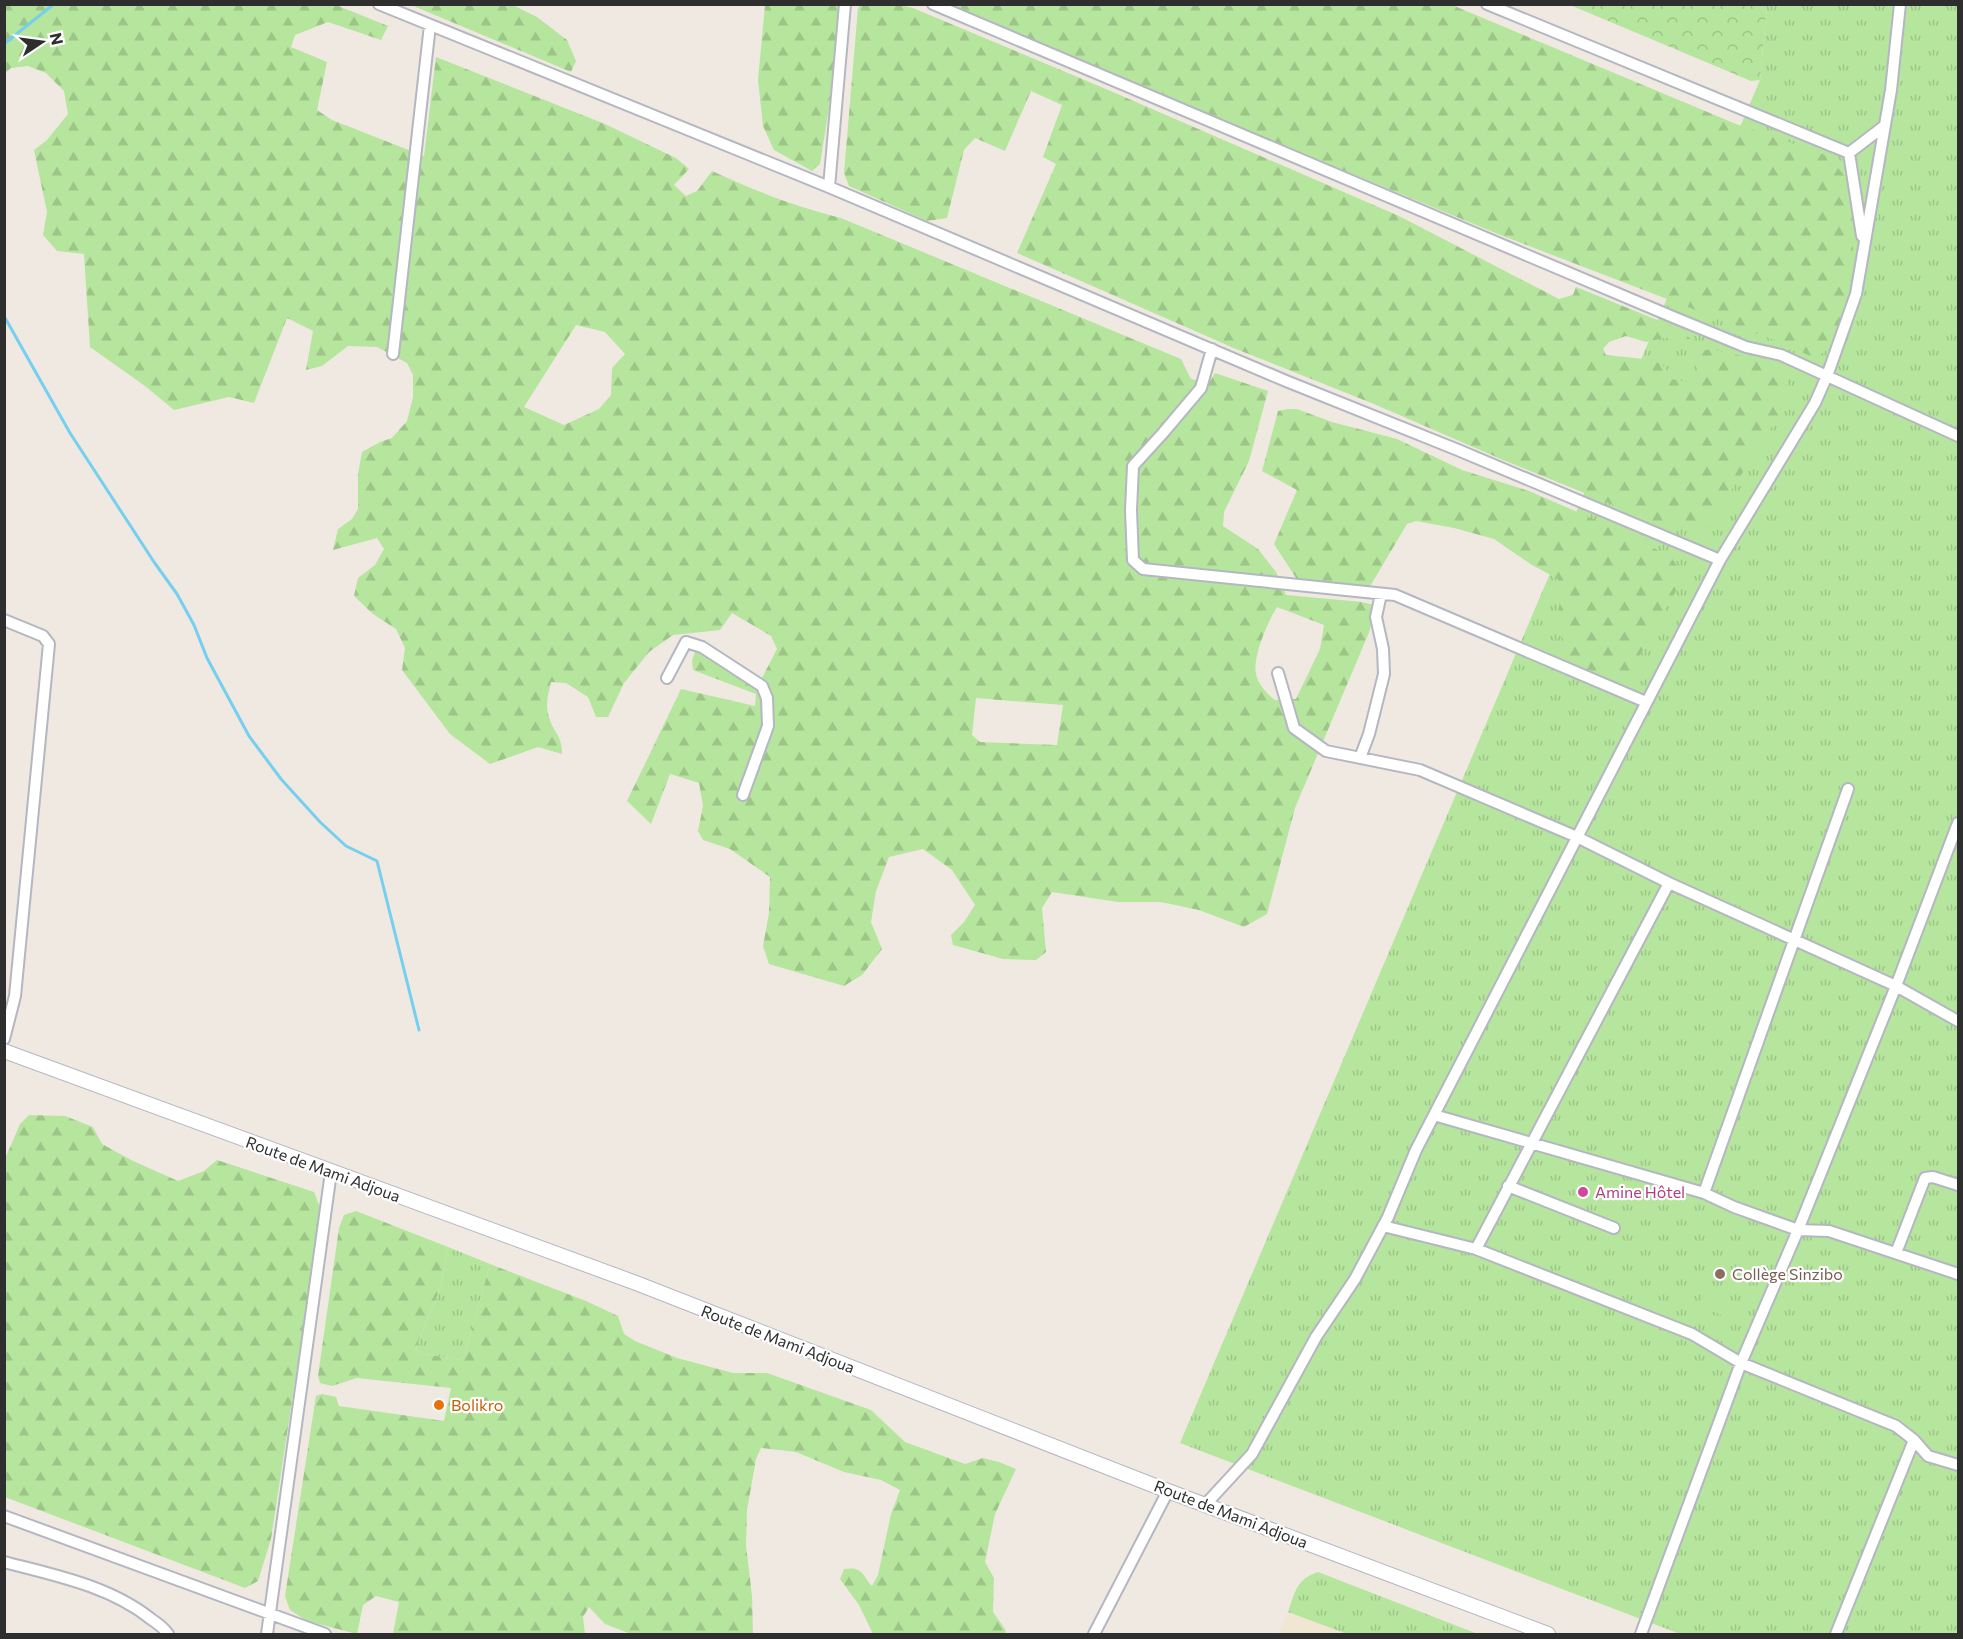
<svg xmlns="http://www.w3.org/2000/svg" width="1963" height="1639" font-family="Commissioner,sans-serif">
	<style>
		.education { fill: #f0e6d1 }
		.grass { fill: url(#grass-tufts) }
		.forest { fill: url(#forest-firs); fill-rule: evenodd }
		.park { fill: url(#park-crowns) }
		.garden { fill: #b6e59e }
		.lines { fill: none; stroke-linecap: round; stroke-linejoin: round }
		.stream { stroke: #75cff0; stroke-width: 3 }
		.minor-casing { stroke: #b4b7c1; stroke-width: 14 }
		.tertiary-casing { stroke: #b4b7c1; stroke-width: 16 }
		.minor { stroke: #fff; stroke-width: 10 }
		.tertiary { stroke: #fff; stroke-width: 14 }
		.hotel-dot { fill: #d1479c; stroke: #fff; stroke-width: 2 }
		.education-dot { fill: #8d6e63; stroke: #fff; stroke-width: 2 }
		.food-dot { fill: #e8710a; stroke: #fff; stroke-width: 2 }
		.labels { text-anchor: middle; stroke-width: 4.5; stroke-linejoin: round; paint-order: stroke }
		.street-label { font-size: 16px; fill: #2e2e2e; stroke: #fff }
		.hotel-label { font-size: 16px; fill: #b23c85; stroke: #fff; text-anchor: start }
		.education-label { font-size: 16px; fill: #785e54; stroke: #fff; text-anchor: start }
		.food-label { font-size: 16px; fill: #c56008; stroke: #fff; text-anchor: start }
	</style>
	<defs>
		<pattern id="grass-tufts" width="24" height="20" patternUnits="userSpaceOnUse" patternTransform="scale(1.5)"><rect width="24" height="20" fill="#b6e59e"/><path d="M3 7l-1-3M5 7V3M7 7l1-3M15 17l-1-3M17 17v-4M19 17l1-3" fill="none" stroke="#9dc588"/></pattern>
		<pattern id="forest-firs" width="22" height="20" patternUnits="userSpaceOnUse" patternTransform="scale(1.5)"><rect width="22" height="20" fill="#b6e59e"/><path d="M5 1l3.5 6h-7zM16 11l3.5 6h-7z" fill="#9dc588"/></pattern>
		<pattern id="park-crowns" width="20" height="18" patternUnits="userSpaceOnUse" patternTransform="scale(1.5)"><rect width="20" height="18" fill="#b6e59e"/><path d="M2 6a3 3 0 1 1 6 0M12 15a3 3 0 1 1 6 0" fill="none" stroke="#9dc588"/></pattern>
	</defs>
	<rect width="100%" height="100%" fill="#efe9e1"/>
	<!-- education -->
	<path class="education" d="M1288 1612 1347 1634H1279Z"/>
	<!-- grass -->
	<path class="grass" d="M1767 5H1958V1634H1680L1180 1443 1760 80Z
		M448 1247 490 1264 465 1354 461 1360 419 1353 416 1347 441 1286Z
		M1318 1572 1478 1634H1347L1288 1612C1295 1593 1296 1579 1318 1572Z"/>
	<!-- forest -->
	<path class="forest" d="M861 4 900 5 913 8 1106 89 1399 216 1559 299 1573 295 1576 287 1677 328 1691 339 1664 338 1646 342 1626 336 1609 342 1603 349 1606 355C1619 357 1656 358 1664 366 1667 369 1669 375 1671 379L1693 383 1702 351 1710 349 1777 363 1788 379 1780 414 1708 527 1699 530 1663 525 1503 460 1374 404 1236 349 1017 253 1056 164 1043 157 1062 105 1031 91 1005 151 975 138 964 150 947 218 927 221 849 186 844 173 858 8Z
		M5 5H336L388 26 381 40 328 22 295 35 291 47 327 62 317 110 332 120 424 156 436 57 605 124 676 158 689 169 674 185 686 196 697 191 712 171C756 191 793 206 841 218L1181 359 1191 379 1209 383 1215 373 1268 391 1249 461 1224 512 1223 526 1258 549 1276 572 1286 595 1362 602 1374 605 1370 630 1295 808 1267 914 1244 927 1199 910 1161 902H1118L1052 892 1042 908 1046 952 1036 960 1003 959 953 945 951 935 964 922 975 905 952 870 923 849 889 857 876 891 871 922 882 949 862 975 844 986 769 964 763 946 769 913 770 877 730 849 703 840 698 831 703 806 699 783 670 774 651 824 627 801 681 689 755 706 756 694 693 670 692 660 695 652H703L761 680 777 649 771 636 732 613 720 630 673 635 649 652 624 683 608 717H596L588 697 566 683 551 682C548 695 545 705 549 717 553 733 562 734 562 754L538 747 490 764 450 734 402 670 405 648 396 629 373 614 354 596 358 578 375 565 384 549 377 538 333 550 338 529 352 519 358 509V474L362 452 380 442 392 438 407 421 413 397V375L407 363 377 347 348 346 322 366 306 370 313 331 287 318 254 403 229 397 174 410 145 386 90 347 84 254 57 251 43 235 47 212 34 150 47 140 68 114 64 91 46 73 28 66 11 68 5 73ZM576 325 605 332 625 354 612 368 611 395 599 409 564 425 524 407ZM1277 607 1324 625 1320 649 1296 699 1275 700C1267 694 1258 684 1256 674 1252 658 1268 621 1277 607ZM976 698 1063 705 1057 745 980 742 972 735Z
		M411 5H513L537 17 567 40 576 61 571 72Z
		M765 5H839L829 108 820 164 812 171 774 150 763 126 758 80Z
		M952 5H1452L1736 124 1828 156 1848 180 1853 221V273L1841 324 1831 347 1815 358 1779 342 1503 236 1123 80Z
		M1288 409H1297L1332 422 1397 439 1462 470 1529 491 1621 531 1671 557 1679 569 1677 589 1631 671 1609 677 1570 662 1562 648 1558 579 1532 565 1494 539 1454 528 1416 521 1407 524 1369 588 1298 581 1274 544 1297 490 1262 471 1278 411Z
		M29 1115 65 1116 93 1127 102 1144 133 1161 178 1181 204 1171 217 1160 314 1192 321 1210 271 1539 258 1581 245 1588 5 1497V1159L20 1124Z
		M356 1211 448 1247 441 1286 416 1347 419 1353 461 1360 465 1354 490 1264 586 1301 618 1316 624 1334 635 1341 677 1358 733 1373H767L871 1410 905 1442 965 1464 983 1458 999 1462 1016 1469 995 1514 985 1562 994 1578 993 1612 1005 1629 1006 1634H873L859 1605 840 1579 844 1569C863 1566 862 1575 872 1586L878 1575 891 1514 900 1490 881 1480 844 1472 796 1452 761 1448 756 1459 747 1510 746 1545 752 1596 753 1634H631L605 1624 589 1607 583 1617 585 1634H393L399 1602 376 1596 363 1605 357 1634 307 1621 290 1610 285 1596 316 1396 322 1394 336 1397 339 1406 444 1421 451 1388 357 1378 332 1386 320 1383 318 1376 339 1228 344 1215Z"/>
	<!-- park -->
	<path class="park" d="M1570 5H1767L1760 80 1751 81Z"/>
	<!-- garden -->
	<path class="garden" d="M1703 1296 1731 1306 1727 1317 1700 1307Z"/>
	<g class="lines">
		<!-- stream -->
		<path class="stream" d="M4 44 54 4
			M4 316 70 433 154 562 177 594 194 625 207 658 249 736 281 779 320 822 346 846 377 861 419 1030"/>
		<!-- minor casing -->
		<g class="minor-casing">
			<path id="minor" d="M379 4 829 187 1286 381 1458 450 1720 560
				M933 4 1673 317 1746 347 1781 355 1958 436
				M1487 4 1849 153 1883 127
				M1849 153 1862 236
				M829 187 845 4
				M1212 349 1201 388 1163 433 1133 466 1131 510 1133 560 1143 569 1395 595 1646 702
				M393 354 430 25
				M4 620 43 636 49 644 15 996 4 1039
				M1278 673 1294 728 1326 751 1420 770 1577 837 1669 883 1896 986 1958 1021
				M667 678 686 642 702 647 762 686 767 698 768 726 743 795
				M1360 758 1369 734 1384 674 1383 649 1376 617 1381 594
				M1434 1115 1704 1193 1734 1207 1798 1230 1829 1231 1958 1274
				M1508 1186 1614 1228
				M1704 1193 1848 789
				M1383 1226 1476 1249 1692 1334 1741 1363 1896 1426 1914 1440 1928 1456 1958 1465
				M1476 1249 1669 883
				M1896 1253 1925 1178 1933 1177 1958 1185
				M1205 1505 1252 1454 1316 1337 1355 1279 1388 1217 1416 1150 1720 560 1815 403 1827 376 1856 294 1891 90 1900 4
				M4 1516 325 1634
				M4 1562C54 1575 110 1586 151 1619 157 1623 164 1628 168 1634
				M267 1634 331 1172
				M1094 1634 1168 1491
				M1641 1634 1741 1363 1798 1230 1896 986 1958 823
				M1836 1634 1914 1440"/>
		</g>
		<!-- tertiary casing -->
		<g class="tertiary-casing">
			<path id="tertiary" d="M4 1051 636 1283 1168 1491 1548 1634"/>
		</g>
		<!-- minor -->
		<use href="#minor" class="minor"/>
		<!-- tertiary -->
		<use href="#tertiary" class="tertiary"/>
	</g>
	<!-- markers -->
	<circle class="hotel-dot" cx="1583" cy="1192" r="6"/>
	<circle class="education-dot" cx="1720" cy="1274" r="6"/>
	<circle class="food-dot" cx="439" cy="1405" r="6"/>
	<g class="labels">
		<!-- street labels -->
		<g class="street-label">
			<text transform="translate(323 1169) rotate(20)" y="6">Route de Mami Adjoua</text>
			<text transform="translate(778 1339) rotate(21)" y="6">Route de Mami Adjoua</text>
			<text transform="translate(1231 1514) rotate(21)" y="6">Route de Mami Adjoua</text>
		</g>
		<!-- hotel labels -->
		<g class="hotel-label">
			<text x="1595" y="1198">Amine Hôtel</text>
		</g>
		<!-- education labels -->
		<g class="education-label">
			<text x="1732" y="1280">Collège Sinzibo</text>
		</g>
		<!-- food labels -->
		<g class="food-label">
			<text x="451" y="1411">Bolikro</text>
		</g>
	</g>
	<!-- border -->
	<rect width="1963" height="1639" fill="none" stroke="#2e2e2e" stroke-width="12"/>
	<!-- north arrow -->
	<g transform="translate(42 42) rotate(77)" stroke="#ffffff" stroke-width="4.5" paint-order="stroke">
	<path d="M0-4.5L10 22L0 15L-10 22Z" fill="#2e2e2e"/>
	<text y="-9" font-size="16" font-weight="bold" text-anchor="middle" fill="#2e2e2e">N</text>
	</g>
</svg>
